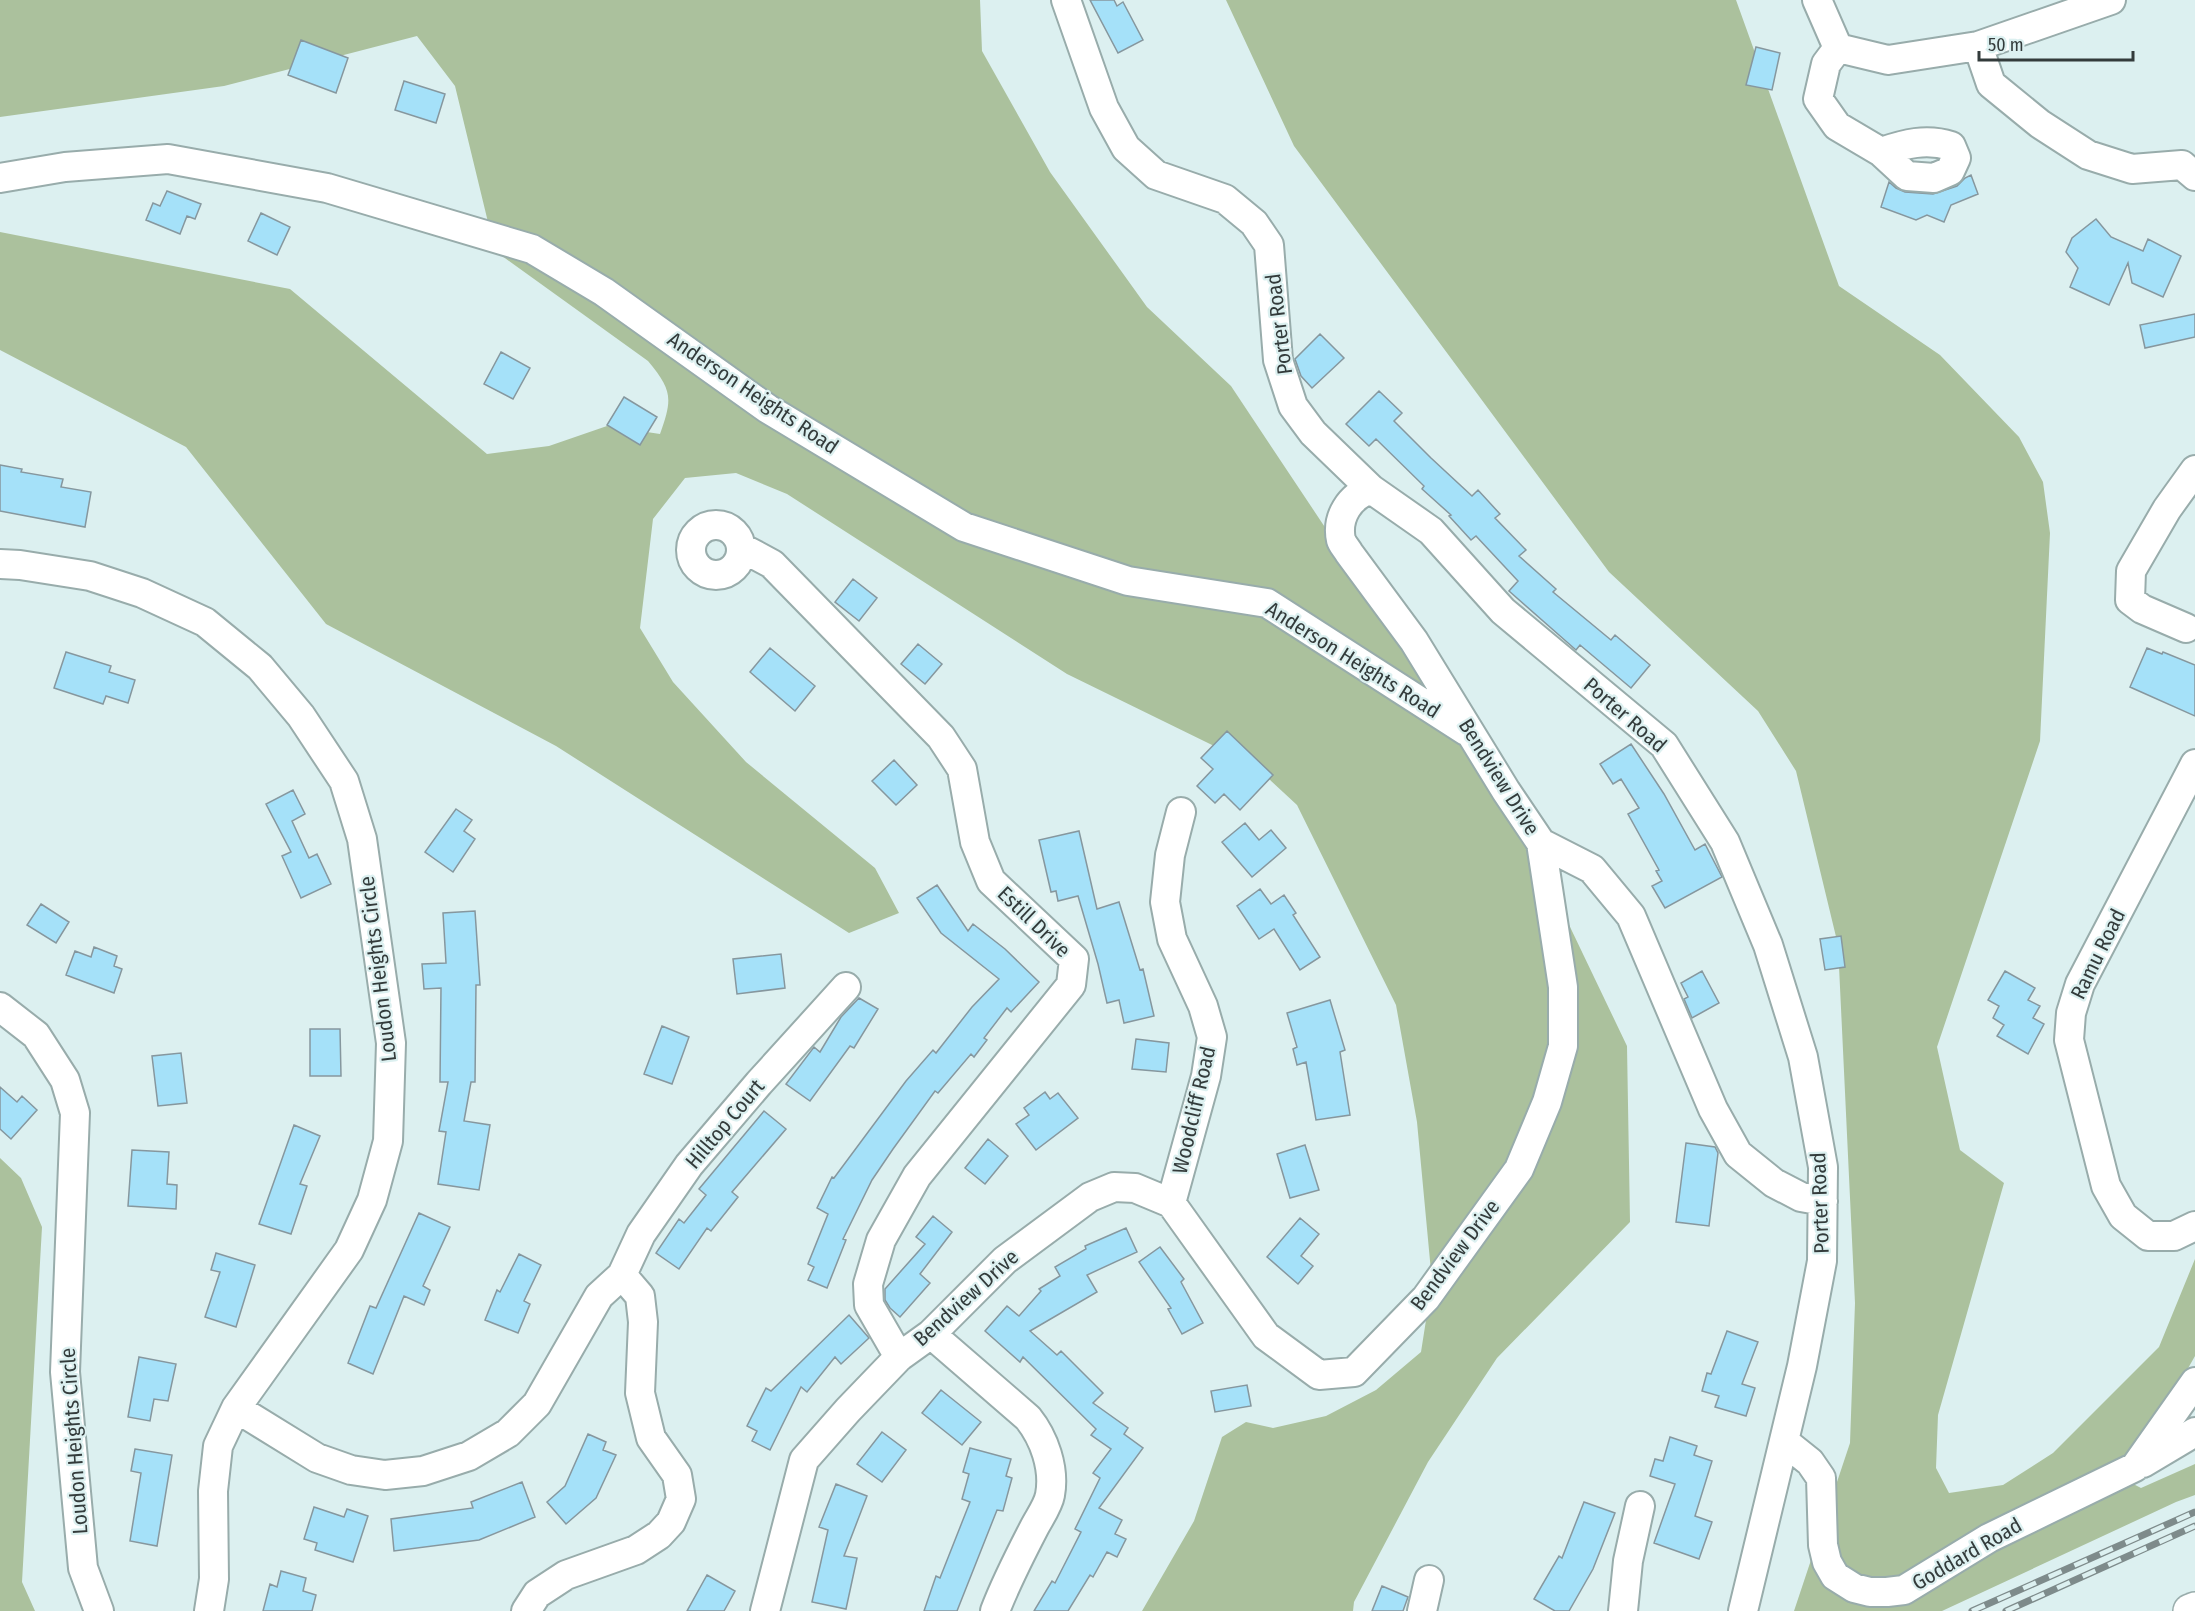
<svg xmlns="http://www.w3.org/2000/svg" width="2195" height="1611" font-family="'Fira Sans Condensed',sans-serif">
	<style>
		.green { fill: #abc19d }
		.building { fill: #a5e1f9; stroke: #86979e; stroke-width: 1.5 }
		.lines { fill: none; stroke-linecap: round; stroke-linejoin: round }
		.minor-casing { stroke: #98acab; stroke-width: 32 }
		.major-casing { stroke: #98acab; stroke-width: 36 }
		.minor { stroke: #fff; stroke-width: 28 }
		.major { stroke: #fff; stroke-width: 33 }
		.rail-casing { stroke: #7e8b8b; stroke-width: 7 }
		.rail { stroke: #dcf0f0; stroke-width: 4.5; stroke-dasharray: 14; stroke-linecap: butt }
		.labels { text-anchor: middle; stroke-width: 4.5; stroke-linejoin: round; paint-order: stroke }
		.street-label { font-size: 21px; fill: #333b3b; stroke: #dcf0f0 }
	</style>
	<rect width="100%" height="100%" fill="#dcf0f0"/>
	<!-- green -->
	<path class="green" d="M0 0H980L982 51 1050 172 1147 307 1231 386 1517 816 1627 1046 1630 1222 1497 1358 1428 1462 1354 1602 1353 1611H1142L1194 1521 1222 1437 1246 1422 1273 1428 1326 1416 1376 1390 1421 1352 1432 1282 1417 1122 1396 1005 1297 805 1255 766 1067 674 787 494 736 473 685 478 653 519 640 628 673 682 746 762 875 868 899 913 849 933 556 746 326 624 186 447 0 350V232L290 289 487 454 549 446 607 426 660 434C673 398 672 390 648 361L495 251 455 86 417 36 224 86 0 117Z
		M1226 0H1736L1839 286 1940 355 2019 437 2043 482 2050 533 2040 741 1937 1047 1960 1150 2004 1183 1938 1415 1936 1468 1949 1493 2003 1485 2053 1453 2159 1347 2195 1259V1356L2178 1386 2116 1475 2141 1488 2195 1464V1495L2176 1502 1942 1611H1794L1850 1443 1855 1303 1838 945 1796 771 1758 711 1609 572 1294 146Z
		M0 1158 21 1178 42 1227 22 1582 35 1611H0Z"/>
	<!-- building -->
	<path class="building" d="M1090 0H1114L1117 6 1123 2 1143 40 1118 53Z
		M301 40 348 58 336 93 288 75Z
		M1756 47 1780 53 1772 90 1746 85Z
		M404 81 445 94 436 123 395 110Z
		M1971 175 1978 194 1951 205 1944 222 1927 215 1916 220 1881 207 1889 182 1896 188 1905 192 1933 194 1957 186 1965 178Z
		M167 191 201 204 195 219 187 216 180 234 146 220 153 203 160 206Z
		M261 213 290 227 277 255 248 241Z
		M2096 219 2111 237 2143 251 2148 239 2181 256 2163 297 2132 283 2128 263 2109 305 2070 287 2078 268 2066 252 2072 238Z
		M2195 314V337L2145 348 2140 325Z
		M1320 334 1344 358 1312 388 1301 376 1295 359Z
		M501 352 530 368 513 399 484 384Z
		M1379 391 1402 413 1394 421 1431 458 1472 496 1478 490 1500 514 1495 518 1526 550 1519 556 1556 589 1553 592 1611 640 1615 635 1650 665 1631 688 1580 645 1576 650 1509 591 1518 581 1476 536 1471 540 1449 516 1451 515 1422 489 1424 486 1376 439 1369 446 1346 424Z
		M624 397 657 417 640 445 607 425Z
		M0 465 22 469 21 472 63 479 61 487 91 492 85 527 0 511Z
		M853 579 877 598 859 621 835 602Z
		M918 644 942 664 925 684 901 664Z
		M770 648 815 686 795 711 750 672Z
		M2147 648 2162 654 2163 652 2195 665V716L2130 687Z
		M66 652 111 666 109 672 135 680 128 703 106 696 103 704 54 688Z
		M1227 731 1273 775 1240 810 1224 794 1215 803 1197 786 1213 769 1201 758Z
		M1631 744 1664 794 1695 850 1705 844 1722 877 1665 908 1652 886 1662 881 1656 871 1659 870 1628 814 1639 808 1621 779 1613 784 1600 764Z
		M894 760 917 785 896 805 872 781Z
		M293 790 305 814 292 821 309 858 317 854 331 884 301 898 282 856 291 852 266 804Z
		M456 809 472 820 464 831 475 839 453 872 425 852Z
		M1245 823 1259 840 1271 830 1286 848 1252 877 1222 842Z
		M1079 831 1097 909 1119 902 1140 970 1143 969 1154 1016 1124 1023 1119 1000 1107 1003 1098 964 1078 896 1058 901 1056 891 1051 892 1039 840Z
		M937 885 968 931 973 924 1005 949 1039 982 1011 1012 1007 1008 984 1038 987 1040 974 1057 971 1054 938 1093 935 1091 893 1149 872 1180 843 1239 846 1240 827 1288 808 1280 814 1267 808 1264 828 1214 817 1208 832 1177 834 1178 906 1081 933 1050 936 1053 972 1007 999 979 941 933 917 898Z
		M1260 889 1271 904 1284 895 1296 913 1293 915 1320 957 1300 970 1274 929 1259 939 1237 906Z
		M41 904 69 922 56 943 27 925Z
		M475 911 480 985H476L475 1082H471L464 1121 490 1125 479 1190 438 1184 446 1132 439 1131 448 1082H440L441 988 424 989 422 964 446 963 443 913Z
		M1841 936 1845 967 1825 970 1820 939Z
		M94 947 117 956 114 966 122 969 114 993 66 975 75 951 91 957Z
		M781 954 785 988 737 994 733 959Z
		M1702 971 1719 1003 1692 1018 1684 999 1688 997 1681 983Z
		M2005 971 2035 988 2028 1000 2040 1006 2033 1018 2044 1024 2028 1054 1997 1036 2004 1025 1993 1018 1999 1006 1988 1000Z
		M859 998 878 1009 854 1048 850 1046 810 1101 786 1084 814 1047 820 1052 841 1017Z
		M1330 1000 1345 1050 1340 1052 1350 1115 1316 1120 1306 1062 1297 1065 1293 1049 1297 1047 1287 1013Z
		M662 1026 689 1037 672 1084 644 1074Z
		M310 1029H340L341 1076H310Z
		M1136 1039 1169 1043 1166 1072 1132 1069Z
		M181 1053 187 1103 158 1106 152 1056Z
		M0 1087 17 1102 22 1096 37 1110 11 1139 0 1129Z
		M1045 1092 1050 1099 1058 1093 1078 1118 1036 1150 1016 1124 1029 1115 1024 1108Z
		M764 1111 786 1129 732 1192 738 1197 711 1231 707 1228 679 1269 656 1253 679 1219 684 1223 706 1195 699 1189Z
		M294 1125 320 1136 300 1184 307 1186 291 1234 259 1224Z
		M988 1139 1008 1156 985 1184 965 1168Z
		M1686 1143 1715 1147 1718 1153 1709 1226 1676 1222Z
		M1305 1145 1319 1190 1290 1198 1277 1154Z
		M132 1150 169 1152 167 1184 177 1185 176 1209 128 1206Z
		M419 1213 450 1227 423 1286 430 1290 424 1305 404 1296 373 1374 348 1363 370 1306 376 1308Z
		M933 1216 952 1232 920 1274 930 1283 900 1317 890 1308 885 1300V1289L925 1244 916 1237Z
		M1300 1218 1319 1234 1301 1256 1313 1266 1298 1284 1267 1257Z
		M1126 1228 1137 1252 1087 1275 1097 1292 1030 1331 1057 1355 1061 1351 1103 1393 1093 1403 1128 1428 1124 1434 1143 1448 1099 1508 1122 1520 1115 1534 1126 1539 1117 1557 1107 1552 1093 1577 1090 1575 1068 1611H1034L1052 1581 1055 1583 1081 1532 1075 1529 1100 1478 1093 1473 1111 1449 1091 1435 1096 1429 1023 1357 1020 1362 985 1331 1007 1306 1019 1316 1041 1291 1039 1289 1060 1276 1055 1267 1086 1249 1085 1246Z
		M1160 1247 1184 1279 1181 1282 1203 1323 1182 1334 1168 1309 1171 1308 1139 1262Z
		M216 1253 255 1265 236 1327 205 1317 220 1272 211 1270Z
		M519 1254 541 1265 524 1301 530 1304 518 1333 485 1320 497 1290 500 1292Z
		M849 1315 869 1338 841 1364 835 1357 807 1392 801 1387 770 1450 752 1441 757 1431 747 1426 766 1388 771 1391Z
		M1727 1331 1758 1342 1742 1384 1755 1388 1746 1416 1715 1407 1719 1396 1702 1391 1707 1373 1711 1374Z
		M139 1357 176 1364 168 1401 154 1399 150 1421 128 1417Z
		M1247 1385 1251 1406 1215 1412 1211 1391Z
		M941 1390 981 1422 962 1445 922 1413Z
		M882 1432 906 1450 882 1482 857 1464Z
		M588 1434 606 1442 603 1450 616 1455 596 1498 566 1524 547 1502 565 1486Z
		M1670 1437 1697 1446 1694 1455 1712 1461 1695 1516 1712 1522 1699 1559 1654 1543 1675 1484 1650 1476 1655 1459 1663 1461Z
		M970 1448 1011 1459 1006 1476 1012 1478 1003 1511 997 1510 957 1611H924L936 1576 940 1578 970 1502 962 1499 969 1474 963 1472Z
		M135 1449 172 1455 157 1546 130 1541 141 1473 131 1471Z
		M522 1482 535 1517 479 1540 394 1551 391 1519 473 1508 471 1502Z
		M836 1484 867 1496 844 1556 857 1558 846 1609 812 1602 828 1530 819 1527Z
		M1584 1502 1615 1513 1593 1569 1569 1611H1555L1534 1599 1559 1556 1562 1558Z
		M314 1507 344 1517 347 1509 368 1516 353 1562 315 1550 317 1543 304 1539Z
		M281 1571 306 1578 303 1591 316 1595 312 1611H263L270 1584 277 1587Z
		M707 1575 735 1591 724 1611H687Z
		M1382 1586 1408 1597 1403 1611H1372Z"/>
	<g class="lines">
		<!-- minor casing -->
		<g class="minor-casing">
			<path id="minor" d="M1066 0 1104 108 1126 148 1156 175 1225 199 1254 223 1269 245 1278 360 1293 406 1313 433 1371 489 1431 531 1503 611 1664 745 1725 842 1768 945 1803 1057 1823 1167 1822 1261 1802 1366 1743 1611
				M1817 0 1838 48 1826 64 1818 99 1837 126 1881 152 1907 176 1934 178 1950 171 1956 158 1951 146C1926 138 1905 144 1881 152
				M1978 46 1991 84 2040 124 2088 155 2132 169 2182 165 2195 176
				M1838 48 1888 60 1978 46 2111 0
				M0 178 65 167 168 159 327 188 532 249 604 292 768 409 964 527 1128 581 1267 603 1466 731
				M691 550a25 25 0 1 1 50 0a25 25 0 1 1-50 0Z
				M742 548 772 564 941 737 962 769 975 842 991 881 1074 959 1071 985 917 1176 881 1240 868 1284 869 1305 899 1357
				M0 564 20 565 90 576 142 593 205 622 260 667 301 716 344 781 362 839 391 1043 388 1141 372 1200 349 1250 236 1408 218 1446 213 1491 214 1579 209 1611
				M2186 628 2142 609 2130 600 2131 571 2167 509 2195 470
				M2195 764 2080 984 2071 1013 2069 1040 2106 1186 2123 1216 2148 1236H2174L2195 1226
				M1541 843 1592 869 1631 916 1713 1109 1738 1154 1774 1183 1801 1197 1823 1201
				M0 1007 36 1035 65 1080 75 1113 65 1372 83 1568 99 1611
				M1171 1203 1206 1076 1212 1037 1203 1006 1172 939 1165 902 1170 855 1181 812
				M931 1334 1028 1418C1044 1438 1055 1468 1050 1495 1048 1506 1039 1518 1034 1528 1020 1555 1006 1582 995 1611
				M236 1408 317 1458 351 1470 385 1475 423 1471 469 1456 508 1433 537 1404 599 1296 622 1275 641 1234 689 1165 759 1083 846 987
				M1785 1442 1810 1462 1821 1478 1823 1545 1827 1562 1835 1576 1854 1588 1870 1592H1887L1904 1590 1989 1538 2135 1467 2195 1382
				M2143 1463 2195 1432
				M526 1611 537 1594 566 1575 636 1550 659 1535 671 1522 681 1499 677 1475 651 1438 640 1393 643 1322 640 1296 622 1275
				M765 1611 804 1460 848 1410 899 1357 931 1334 1005 1260 1090 1197 1114 1187 1135 1188 1171 1203 1266 1336 1319 1375 1354 1372 1426 1298 1519 1169 1547 1102 1563 1046V987L1541 843 1506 791 1414 641 1349 553C1347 549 1342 544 1341 540 1336 517 1350 496 1371 489
				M1422 1611 1429 1580
				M1623 1611 1628 1561 1640 1506"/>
		</g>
		<!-- major casing -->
		<g class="major-casing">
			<path id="major" d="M2190 1611 2195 1609"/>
		</g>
		<!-- minor -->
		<use href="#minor" class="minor"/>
		<!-- major -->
		<use href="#major" class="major"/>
		<!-- rail casing -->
		<g class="rail-casing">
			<path id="rail" d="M1972 1611 2195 1512
				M2006 1611 2195 1526"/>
		</g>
		<!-- rail -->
		<use href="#rail" class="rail"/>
	</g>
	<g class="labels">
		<!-- street labels -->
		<g class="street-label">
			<text transform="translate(1279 324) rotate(-97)" y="7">Porter Road</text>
			<text transform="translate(753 393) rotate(34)" y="7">Anderson Heights Road</text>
			<text transform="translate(1353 660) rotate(32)" y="7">Anderson Heights Road</text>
			<text transform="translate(1625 715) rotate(41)" y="7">Porter Road</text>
			<text transform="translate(1499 777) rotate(58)" y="7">Bendview Drive</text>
			<text transform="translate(1034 922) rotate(44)" y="7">Estill Drive</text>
			<text transform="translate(2098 954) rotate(-64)" y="7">Ramu Road</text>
			<text transform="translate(378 969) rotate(-97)" y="7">Loudon Heights Circle</text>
			<text transform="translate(1194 1110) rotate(-77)" y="7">Woodcliff Road</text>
			<text transform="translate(725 1124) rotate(-50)" y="7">Hilltop Court</text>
			<text transform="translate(1820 1203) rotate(-92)" y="7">Porter Road</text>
			<text transform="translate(1455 1255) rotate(-53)" y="7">Bendview Drive</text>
			<text transform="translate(966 1298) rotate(-42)" y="7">Bendview Drive</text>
			<text transform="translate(74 1441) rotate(-94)" y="7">Loudon Heights Circle</text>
			<text transform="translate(1967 1554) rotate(-30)" y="7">Goddard Road</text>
		</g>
	</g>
	<!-- scale -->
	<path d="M1979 51v9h154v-9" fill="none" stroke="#333b3b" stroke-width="3"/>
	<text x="1988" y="51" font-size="18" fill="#333b3b" stroke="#dcf0f0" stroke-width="4.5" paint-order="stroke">50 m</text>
</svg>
